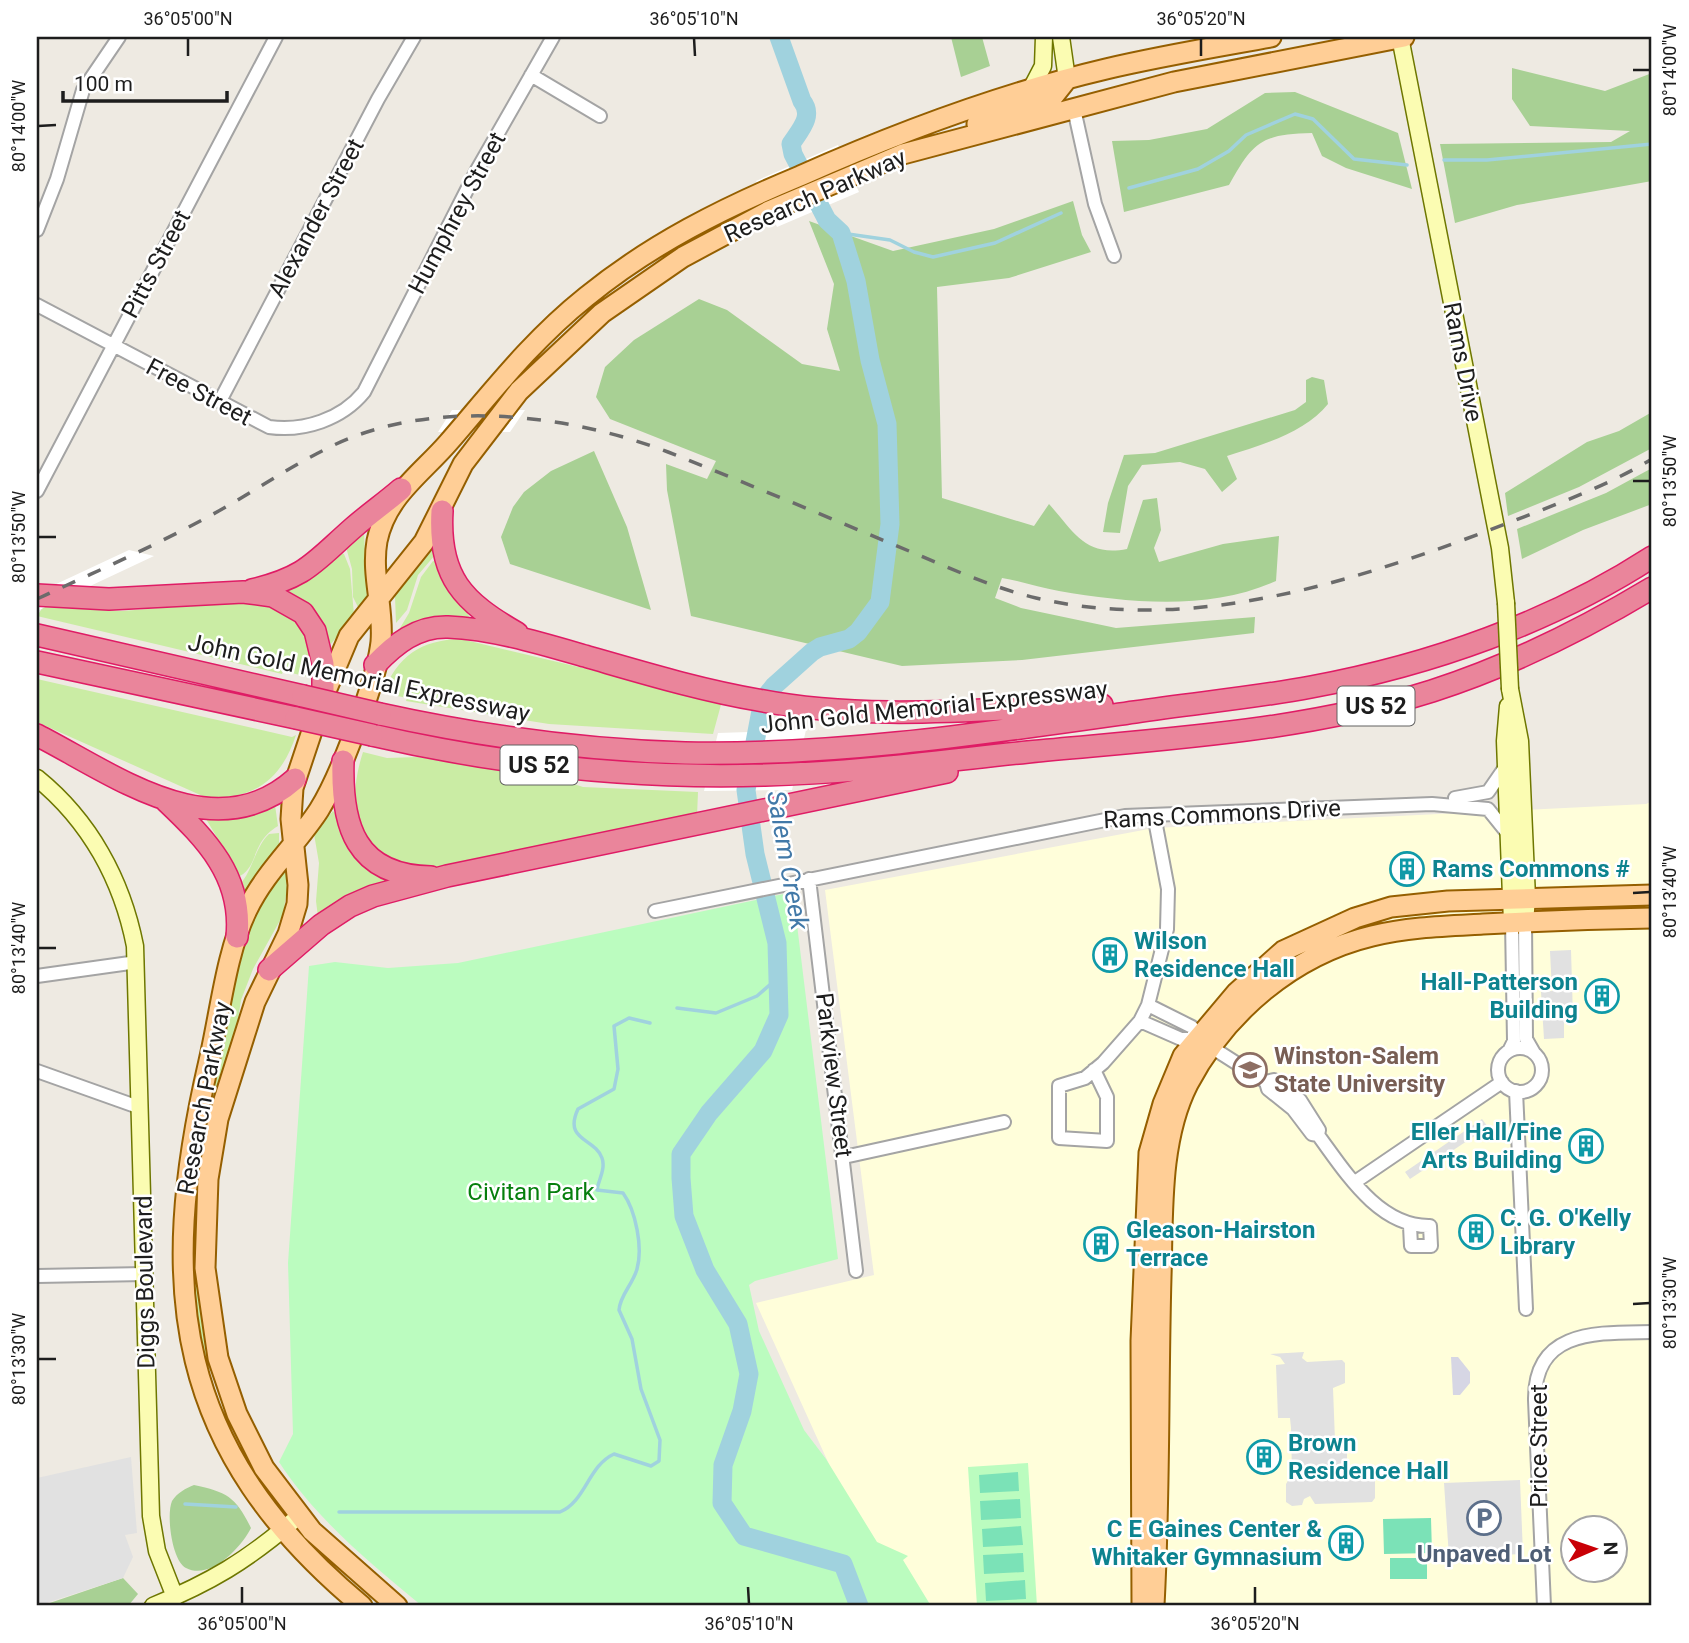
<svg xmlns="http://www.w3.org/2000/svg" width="1689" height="1643" font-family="Roboto,sans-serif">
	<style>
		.education { fill: #fffeda; fill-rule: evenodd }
		.grass { fill: #caeca4 }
		.forest { fill: #a8d094 }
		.park { fill: #bbfcbf }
		.pitch { fill: #7be2b7 }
		.parking { fill: #e1e1e1 }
		.plaza { fill: #d6d6e4 }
		.pier { fill: #fff }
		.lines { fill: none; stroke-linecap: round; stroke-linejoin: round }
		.stream { stroke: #a0d2de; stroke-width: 3.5 }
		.river { stroke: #a0d2de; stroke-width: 19 }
		.street-casing { stroke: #a4a4a4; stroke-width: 16 }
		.secondary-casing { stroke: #6e7700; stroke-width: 19 }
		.primary-casing { stroke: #955f00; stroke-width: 23 }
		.highway-casing { stroke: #df1c65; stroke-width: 24 }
		.street { stroke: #fff; stroke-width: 12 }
		.secondary { stroke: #fbfcb2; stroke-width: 16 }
		.primary { stroke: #ffce96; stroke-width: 19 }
		.highway { stroke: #ea859b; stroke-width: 21 }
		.rail { stroke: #6b6b6b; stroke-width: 3.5; stroke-dasharray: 14 14; stroke-linecap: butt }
		.secondary-bridge-casing { stroke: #6e7700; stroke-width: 19; stroke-linecap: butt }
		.highway-bridge-casing { stroke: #df1c65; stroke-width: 24; stroke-linecap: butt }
		.secondary-bridge { stroke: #fbfcb2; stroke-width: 16 }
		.highway-bridge { stroke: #ea859b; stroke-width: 21 }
		.ticks { fill: none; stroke: #1d1d1d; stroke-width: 2.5 }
		.labels { text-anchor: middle; stroke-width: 5; stroke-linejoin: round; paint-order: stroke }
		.shield { fill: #fff; stroke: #616161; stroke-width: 2 }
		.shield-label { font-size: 23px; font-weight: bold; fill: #1d1d1d }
		.street-label { font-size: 24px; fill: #1d1d1d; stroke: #fff }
		.culture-label { font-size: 24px; font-weight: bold; fill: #0d838f; stroke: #fff; text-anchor: start }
		.education-label { font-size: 24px; font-weight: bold; fill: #785e54; stroke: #fff; text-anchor: start }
		.park-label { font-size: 24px; fill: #067f0d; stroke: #fff }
		.service-label { font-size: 24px; font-weight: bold; fill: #4e5e75; stroke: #fff }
		.water-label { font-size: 26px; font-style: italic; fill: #4279a8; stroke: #fff }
		.neatline { fill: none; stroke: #1d1d1d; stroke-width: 2.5 }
		.ticks-label { font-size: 18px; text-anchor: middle; fill: #1d1d1d }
	</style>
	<rect width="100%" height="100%" fill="#eeeae2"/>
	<!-- education -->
	<path class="education" d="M1652 801V1606H911L847 1504 756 1303 874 1275 825 890 1154 828 1646 804ZM1574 1528H1616V1570H1574Z"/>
	<!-- grass -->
	<path class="grass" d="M364 531 367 598 359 609 353 597 352 569 346 547Z
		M433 549 435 555 418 575 407 610 396 623 395 596Z
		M340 552 344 554 350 569 354 615 331 644 325 633 284 590 313 577Z
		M433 561 438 562 470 618 397 633 409 613 421 577Z
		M253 601 267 602 300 618 313 650V678L283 671 282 674 37 616 43 607 122 611Z
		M461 639 722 701 713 734 549 724 406 701 407 698 383 693C398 656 420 640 461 639Z
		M37 679 292 737 296 735C281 780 255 799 207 798L37 722Z
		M363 752 387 758 418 757 552 777 583 787 698 792 697 816 427 870C415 868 399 867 388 861 347 840 351 789 363 752Z
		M275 805 278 826C251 842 259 865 240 876L206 819 246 817Z
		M333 811 403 881 318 917 316 901 319 863 314 834Z
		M279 833V846L245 891 242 882C253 868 256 846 269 834Z
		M286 869 287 889 283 915 253 969 241 1000 234 1046 211 1132 218 1375 213 1376C157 1265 218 1051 248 933L259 906Z"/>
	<!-- forest -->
	<path class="forest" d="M951 37H982L990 66 961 77Z
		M1512 68 1605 91 1652 73V181L1517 205 1455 223 1440 144 1611 142 1630 131 1530 126 1512 99Z
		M1295 92 1398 133 1412 189 1346 168 1322 156 1312 133C1261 134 1253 142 1229 185L1124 212 1112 141 1149 140 1207 129 1265 93Z
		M1073 201 1082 235 1091 252 1009 278 937 287 942 498 1034 526 1049 504C1074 532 1085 557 1127 549L1143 500 1157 498 1161 530 1154 548 1159 562 1223 544 1279 536 1276 581C1209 611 1130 603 1059 591 1040 588 1021 581 1002 578L995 598 1021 608 1116 628 1255 617 1254 633 1022 660 902 666 691 616 667 490 666 464 707 479 716 461 610 419 596 397 605 367 634 340 699 299 727 310 802 364 840 371 827 329 834 284 809 221 893 251 994 229Z
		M1312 377 1324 380 1328 404C1305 433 1261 445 1227 456L1237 479 1222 492 1205 469 1180 462 1142 465 1128 486 1120 533 1103 532 1108 503 1124 455 1155 453 1295 410 1306 402V380Z
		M1652 412V448L1579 487 1508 516 1505 493 1587 442 1619 431Z
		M594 451 627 527 651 610 510 564 501 537 513 507 524 492 551 471Z
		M1652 468V504L1583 530 1522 559 1517 529 1606 493Z
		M194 1485C227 1492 236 1497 251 1528 242 1546 211 1581 186 1568 172 1561 166 1515 172 1501 177 1493 186 1488 194 1485Z
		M123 1578 138 1594 128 1606H41Z"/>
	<!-- park -->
	<path class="park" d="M793 892 838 1259 755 1281 749 1285 759 1331 804 1430 826 1459 877 1542 908 1556 903 1560 931 1606H422C369 1562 317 1520 279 1462L293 1434 288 1263 309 966 335 962 388 968 458 963Z
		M1028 1463 1037 1606H977L968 1467Z"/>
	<!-- pitch -->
	<path class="pitch" d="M1018 1472 1019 1491 980 1493 979 1475Z
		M1020 1499 1021 1518 981 1520 980 1501Z
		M1431 1518 1432 1553 1384 1554 1383 1519Z
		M1021 1526 1023 1545 983 1547 982 1529Z
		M1023 1553 1024 1572 984 1574 983 1555Z
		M1390 1558H1427V1579H1390Z
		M1025 1580 1026 1599 986 1601 985 1583Z"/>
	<!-- parking -->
	<path class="parking" d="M1571 950 1573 1017H1564V1038L1544 1039 1541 992 1552 991 1550 951Z
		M1482 1119 1488 1127 1410 1179 1405 1172Z
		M1304 1352 1302 1358 1307 1362 1342 1360 1345 1363V1383L1333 1388 1335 1441 1347 1442V1468H1338V1476L1348 1481 1350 1471 1375 1472V1498L1372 1502 1315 1504 1310 1496 1304 1499 1302 1505 1292 1506 1286 1502V1484L1292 1474 1291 1428 1290 1418H1278L1276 1365 1285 1364 1280 1357 1270 1354Z
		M131 1457 137 1533 125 1535 133 1557 123 1578 37 1606V1478Z
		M1520 1480 1523 1554 1449 1557 1444 1483Z"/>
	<!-- plaza -->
	<path class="plaza" d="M1451 1357H1458L1470 1372V1383L1460 1395H1453Z"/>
	<!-- pier -->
	<path class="pier" d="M838 145 859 192 777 227 756 181Z
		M452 410H525L510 432H438Z
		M129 550 154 556 37 611V593Z
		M806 730 792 790 704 791 718 733Z"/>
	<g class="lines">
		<!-- stream -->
		<path class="stream" d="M1444 160H1487L1652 144
			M1129 188 1198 169 1229 151 1246 135 1295 114 1313 119 1354 159 1407 165
			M841 233 890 240 914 252 933 257 995 243 1061 213
			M677 1008 716 1013 757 996 780 976
			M185 1504 236 1507
			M339 1512H560C586 1501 588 1466 614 1454L651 1466 659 1461 660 1440 641 1389 632 1339 619 1310C620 1295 633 1284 637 1269 643 1248 636 1211 623 1193L597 1190C598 1181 606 1169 602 1158 595 1138 563 1141 578 1109L614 1089 618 1069 614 1026 629 1018 650 1023"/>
		<!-- river -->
		<path class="river" d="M779 37 802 101C814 116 800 130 791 144L793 154 827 220 841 233 856 281 870 360 887 424 890 524 880 602 858 632 849 639 820 647 812 652 774 686 763 700 746 790 755 854 777 943 779 1015 763 1051 709 1113 681 1154V1178L684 1216 705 1270 738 1324 749 1374 742 1411 723 1465 722 1503 744 1536 843 1564 859 1606"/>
		<!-- street casing -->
		<g class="street-casing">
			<path id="street" d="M531 75 600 116
				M1074 109 1095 204 1114 256
				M37 230 57 179 83 90 119 37
				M37 305 269 427C304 432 342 419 364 392L477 170 553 37
				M220 401 378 99 414 37
				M37 491 276 37
				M1455 798 1488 792 1506 766
				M809 879 856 1271
				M655 911 1125 816 1432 804 1488 809 1509 835
				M1525 922 1526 1039 1534 1053
				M37 976 137 962
				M1148 1005 1192 1027 1197 1038 1266 1082 1268 1089 1293 1109 1312 1134 1318 1135C1346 1173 1379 1227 1430 1226L1431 1246H1411L1410 1226
				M1140 1021 1181 1039 1197 1038
				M1498 1070a22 22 0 1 1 44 0a22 22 0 1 1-44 0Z
				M1509 1051 1514 1041 1512 922
				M1094 1070 1107 1097V1141L1059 1138V1086L1085 1078 1103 1063 1140 1021 1148 1005 1167 929 1168 889 1154 815
				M37 1071 141 1108
				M1266 1082 1274 1080 1300 1100 1319 1130 1318 1135
				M1516 1091 1526 1309
				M844 1157 1004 1122
				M1355 1182 1502 1082
				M37 1276 145 1274
				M1544 1606 1535 1400C1534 1328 1600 1333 1652 1332"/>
		</g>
		<!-- secondary casing -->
		<g class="secondary-casing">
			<path id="secondary" d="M1061 37 1067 79
				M1400 37 1500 548 1506 603
				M1031 89 1043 66 1044 37
				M1510 689 1520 741 1527 898 1525 922
				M1508 706 1505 741 1512 922
				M37 778C90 821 122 880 135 946L151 1516 157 1551 175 1597
				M153 1606C211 1582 246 1561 293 1521"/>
		</g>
		<!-- primary casing -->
		<g class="primary-casing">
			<path id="primary" d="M977 124 1052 98 1067 79
				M1154 1605C1160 1496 1158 1386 1161 1277 1163 1215 1159 1141 1188 1084 1226 1012 1293 955 1372 936 1408 927 1446 926 1483 924 1539 921 1596 919 1652 918
				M362 1606C174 1450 156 1289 209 1061 220 1014 226 953 247 910 265 872 297 844 319 810 329 794 337 776 344 759 357 726 377 677 381 642 384 608 371 575 377 541 386 497 420 475 448 443 493 391 531 341 586 297 651 244 723 208 800 176 899 132 1000 94 1106 69 1161 56 1216 47 1271 37
				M397 1606 312 1531 264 1468 237 1414 218 1358 205 1268 208 1179 218 1119 255 1002 288 934 297 904 298 885 291 819 293 788 323 698 349 636 424 542 463 464 519 391 602 313 683 257 769 211 903 154 1174 82 1404 37
				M1142 1606 1141 1341 1149 1153 1163 1104 1183 1056 1237 992 1283 951 1355 918 1391 907 1448 901 1652 895"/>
		</g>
		<!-- highway casing -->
		<g class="highway-casing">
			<path id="highway" d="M442 511C438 577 463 602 517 633
				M252 590C307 577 314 562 354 527 369 514 386 502 401 489
				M37 595 109 599 243 592 273 596 303 613 315 631 323 664V698
				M37 635 303 696
				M37 662 296 718
				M375 665C395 644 417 626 448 627 495 629 543 644 588 657 644 673 700 690 758 700 870 722 989 708 1102 705
				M380 714C480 736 582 750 685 753 835 756 987 733 1135 712 1194 703 1253 698 1311 687 1430 665 1550 623 1652 557
				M37 735C115 775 214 851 295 779
				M372 735C502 765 632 779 765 775 853 773 941 761 1028 752 1162 739 1302 732 1432 691 1510 666 1582 630 1652 588
				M343 761C341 825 355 876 431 877
				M166 801C207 840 243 877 237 937
				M269 970 321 925 350 906 373 896 447 876 947 772"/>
		</g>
		<!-- street -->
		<use href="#street" class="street"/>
		<!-- secondary -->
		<use href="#secondary" class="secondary"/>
		<!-- primary -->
		<use href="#primary" class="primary"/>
		<!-- highway -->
		<use href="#highway" class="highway"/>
		<!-- rail -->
		<path class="rail" d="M37 599C93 573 150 548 204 519 246 497 285 469 328 448 428 397 566 413 668 452 743 482 818 513 892 544 939 563 986 586 1036 598 1195 635 1360 580 1508 523 1557 504 1607 486 1652 459"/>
		<!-- secondary-bridge casing -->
		<g class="secondary-bridge-casing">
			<path id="secondary-bridge" d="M1506 603 1510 689"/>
		</g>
		<!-- highway-bridge casing -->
		<g class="highway-bridge-casing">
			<path id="highway-bridge" d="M303 696 380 714
				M296 718 372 735"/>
		</g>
		<!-- secondary-bridge -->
		<use href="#secondary-bridge" class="secondary-bridge"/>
		<!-- highway-bridge -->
		<use href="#highway-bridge" class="highway-bridge"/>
	</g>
	<!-- ticks -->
	<path class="ticks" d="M188 38V56M694 38 695 56M1201 38V56M1633 70H1650M38 126 56 125M1633 481H1650M38 537H56M1633 893 1650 892M38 948H56M1633 1304 1650 1303M38 1359H56M242 1587V1604M748 1587 749 1604M1255 1587V1604"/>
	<!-- icons -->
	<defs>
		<g id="building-ring" transform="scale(1.75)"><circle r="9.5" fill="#fff" stroke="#0f9aa8" stroke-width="1.5"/><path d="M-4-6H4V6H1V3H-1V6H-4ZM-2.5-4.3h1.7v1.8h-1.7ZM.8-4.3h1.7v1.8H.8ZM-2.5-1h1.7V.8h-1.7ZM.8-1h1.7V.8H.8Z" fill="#0f9aa8"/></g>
		<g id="university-ring" transform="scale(1.75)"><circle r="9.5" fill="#fff" stroke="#8d6e63" stroke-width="1.5"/><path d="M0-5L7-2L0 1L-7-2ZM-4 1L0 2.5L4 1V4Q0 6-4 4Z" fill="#8d6e63"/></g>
		<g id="parking-ring" transform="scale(1.75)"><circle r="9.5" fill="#fff" stroke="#5c6f8a" stroke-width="1.5"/><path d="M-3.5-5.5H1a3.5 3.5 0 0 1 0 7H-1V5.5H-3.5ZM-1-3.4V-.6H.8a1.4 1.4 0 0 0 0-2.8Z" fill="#5c6f8a"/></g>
	</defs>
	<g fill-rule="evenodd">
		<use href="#building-ring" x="1407" y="869"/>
		<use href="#building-ring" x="1110" y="955"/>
		<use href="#building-ring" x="1602" y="996"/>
		<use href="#university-ring" x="1250" y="1070"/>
		<use href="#building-ring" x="1586" y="1146"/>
		<use href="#building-ring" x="1476" y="1232"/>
		<use href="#building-ring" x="1101" y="1244"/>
		<use href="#building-ring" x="1264" y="1457"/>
		<use href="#parking-ring" x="1484" y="1518"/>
		<use href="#building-ring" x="1346" y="1543"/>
	</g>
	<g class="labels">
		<!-- shield labels -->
		<g class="shield">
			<rect x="1337.5" y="686.5" width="77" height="39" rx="5"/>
			<rect x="500.5" y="745.5" width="77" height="39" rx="5"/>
		</g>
		<g class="shield-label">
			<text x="1376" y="714">US 52</text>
			<text x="539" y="773">US 52</text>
		</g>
		<!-- street labels -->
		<g class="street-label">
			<text transform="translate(815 196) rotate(-24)" y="8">Research Parkway</text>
			<text transform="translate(457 213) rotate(-62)" y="8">Humphrey Street</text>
			<text transform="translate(316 218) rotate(-62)" y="8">Alexander Street</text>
			<text transform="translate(156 264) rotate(-62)" y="8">Pitts Street</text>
			<text transform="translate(1463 362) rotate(79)" y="8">Rams Drive</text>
			<text transform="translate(199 392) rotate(28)" y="8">Free Street</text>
			<text transform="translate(359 678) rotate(12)" y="8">John Gold Memorial Expressway</text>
			<text transform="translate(934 707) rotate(-6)" y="8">John Gold Memorial Expressway</text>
			<text transform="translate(1222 814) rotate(-3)" y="8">Rams Commons Drive</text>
			<text transform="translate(834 1075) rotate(83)" y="8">Parkview Street</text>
			<text transform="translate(204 1098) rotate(-79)" y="8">Research Parkway</text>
			<text transform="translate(145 1282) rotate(-91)" y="8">Diggs Boulevard</text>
			<text transform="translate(1539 1446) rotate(-90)" y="8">Price Street</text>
		</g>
		<!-- culture labels -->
		<g class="culture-label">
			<text x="1432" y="877">Rams Commons #</text>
			<text x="1134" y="949">Wilson<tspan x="1134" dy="28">Residence Hall</tspan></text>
			<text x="1578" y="990" text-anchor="end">Hall-Patterson<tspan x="1578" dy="28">Building</tspan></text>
			<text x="1562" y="1140" text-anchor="end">Eller Hall/Fine<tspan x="1562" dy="28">Arts Building</tspan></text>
			<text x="1500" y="1226">C. G. O'Kelly<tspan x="1500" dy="28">Library</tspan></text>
			<text x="1126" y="1238">Gleason-Hairston<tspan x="1126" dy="28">Terrace</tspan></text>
			<text x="1288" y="1451">Brown<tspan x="1288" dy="28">Residence Hall</tspan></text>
			<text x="1322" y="1537" text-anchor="end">C E Gaines Center &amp;<tspan x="1322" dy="28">Whitaker Gymnasium</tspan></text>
		</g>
		<!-- education labels -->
		<g class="education-label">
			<text x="1274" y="1064">Winston-Salem<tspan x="1274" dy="28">State University</tspan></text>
		</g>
		<!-- park labels -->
		<g class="park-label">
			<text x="531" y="1200">Civitan Park</text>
		</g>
		<!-- service labels -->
		<g class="service-label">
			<text x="1484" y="1562">Unpaved Lot</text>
		</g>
		<!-- water labels -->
		<g class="water-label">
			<text transform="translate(788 860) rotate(80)" y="9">Salem Creek</text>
		</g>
	</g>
	<!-- border -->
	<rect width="1689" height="1643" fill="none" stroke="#ffffff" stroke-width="77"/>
	<!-- north arrow -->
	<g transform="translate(1594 1549) rotate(88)"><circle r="33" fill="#ffffff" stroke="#a5a5a5" stroke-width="2"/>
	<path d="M0-5L12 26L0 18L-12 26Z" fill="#c90006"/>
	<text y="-10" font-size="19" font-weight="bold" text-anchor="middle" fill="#1d1d1d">N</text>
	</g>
	<!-- scale -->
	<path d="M63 91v10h164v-10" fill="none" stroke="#1d1d1d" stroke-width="3.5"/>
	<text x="74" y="91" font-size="21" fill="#1d1d1d" stroke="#ffffff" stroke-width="5" paint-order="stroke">100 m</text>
	<rect x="38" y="38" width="1612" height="1566" class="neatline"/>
	<g class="ticks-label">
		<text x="188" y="25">36°05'00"N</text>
		<text x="694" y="25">36°05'10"N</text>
		<text x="1201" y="25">36°05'20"N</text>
		<text transform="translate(1670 70) rotate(-90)" y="6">80°14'00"W</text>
		<text transform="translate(19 126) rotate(-90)" y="6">80°14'00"W</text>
		<text transform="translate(1670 481) rotate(-90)" y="6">80°13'50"W</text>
		<text transform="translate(19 537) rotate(-90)" y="6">80°13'50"W</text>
		<text transform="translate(1670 892) rotate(-90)" y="6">80°13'40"W</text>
		<text transform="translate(19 948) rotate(-90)" y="6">80°13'40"W</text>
		<text transform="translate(1670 1303) rotate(-90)" y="6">80°13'30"W</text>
		<text transform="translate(19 1359) rotate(-90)" y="6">80°13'30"W</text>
		<text x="242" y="1630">36°05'00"N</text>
		<text x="749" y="1630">36°05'10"N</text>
		<text x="1255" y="1630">36°05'20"N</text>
	</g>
</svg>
